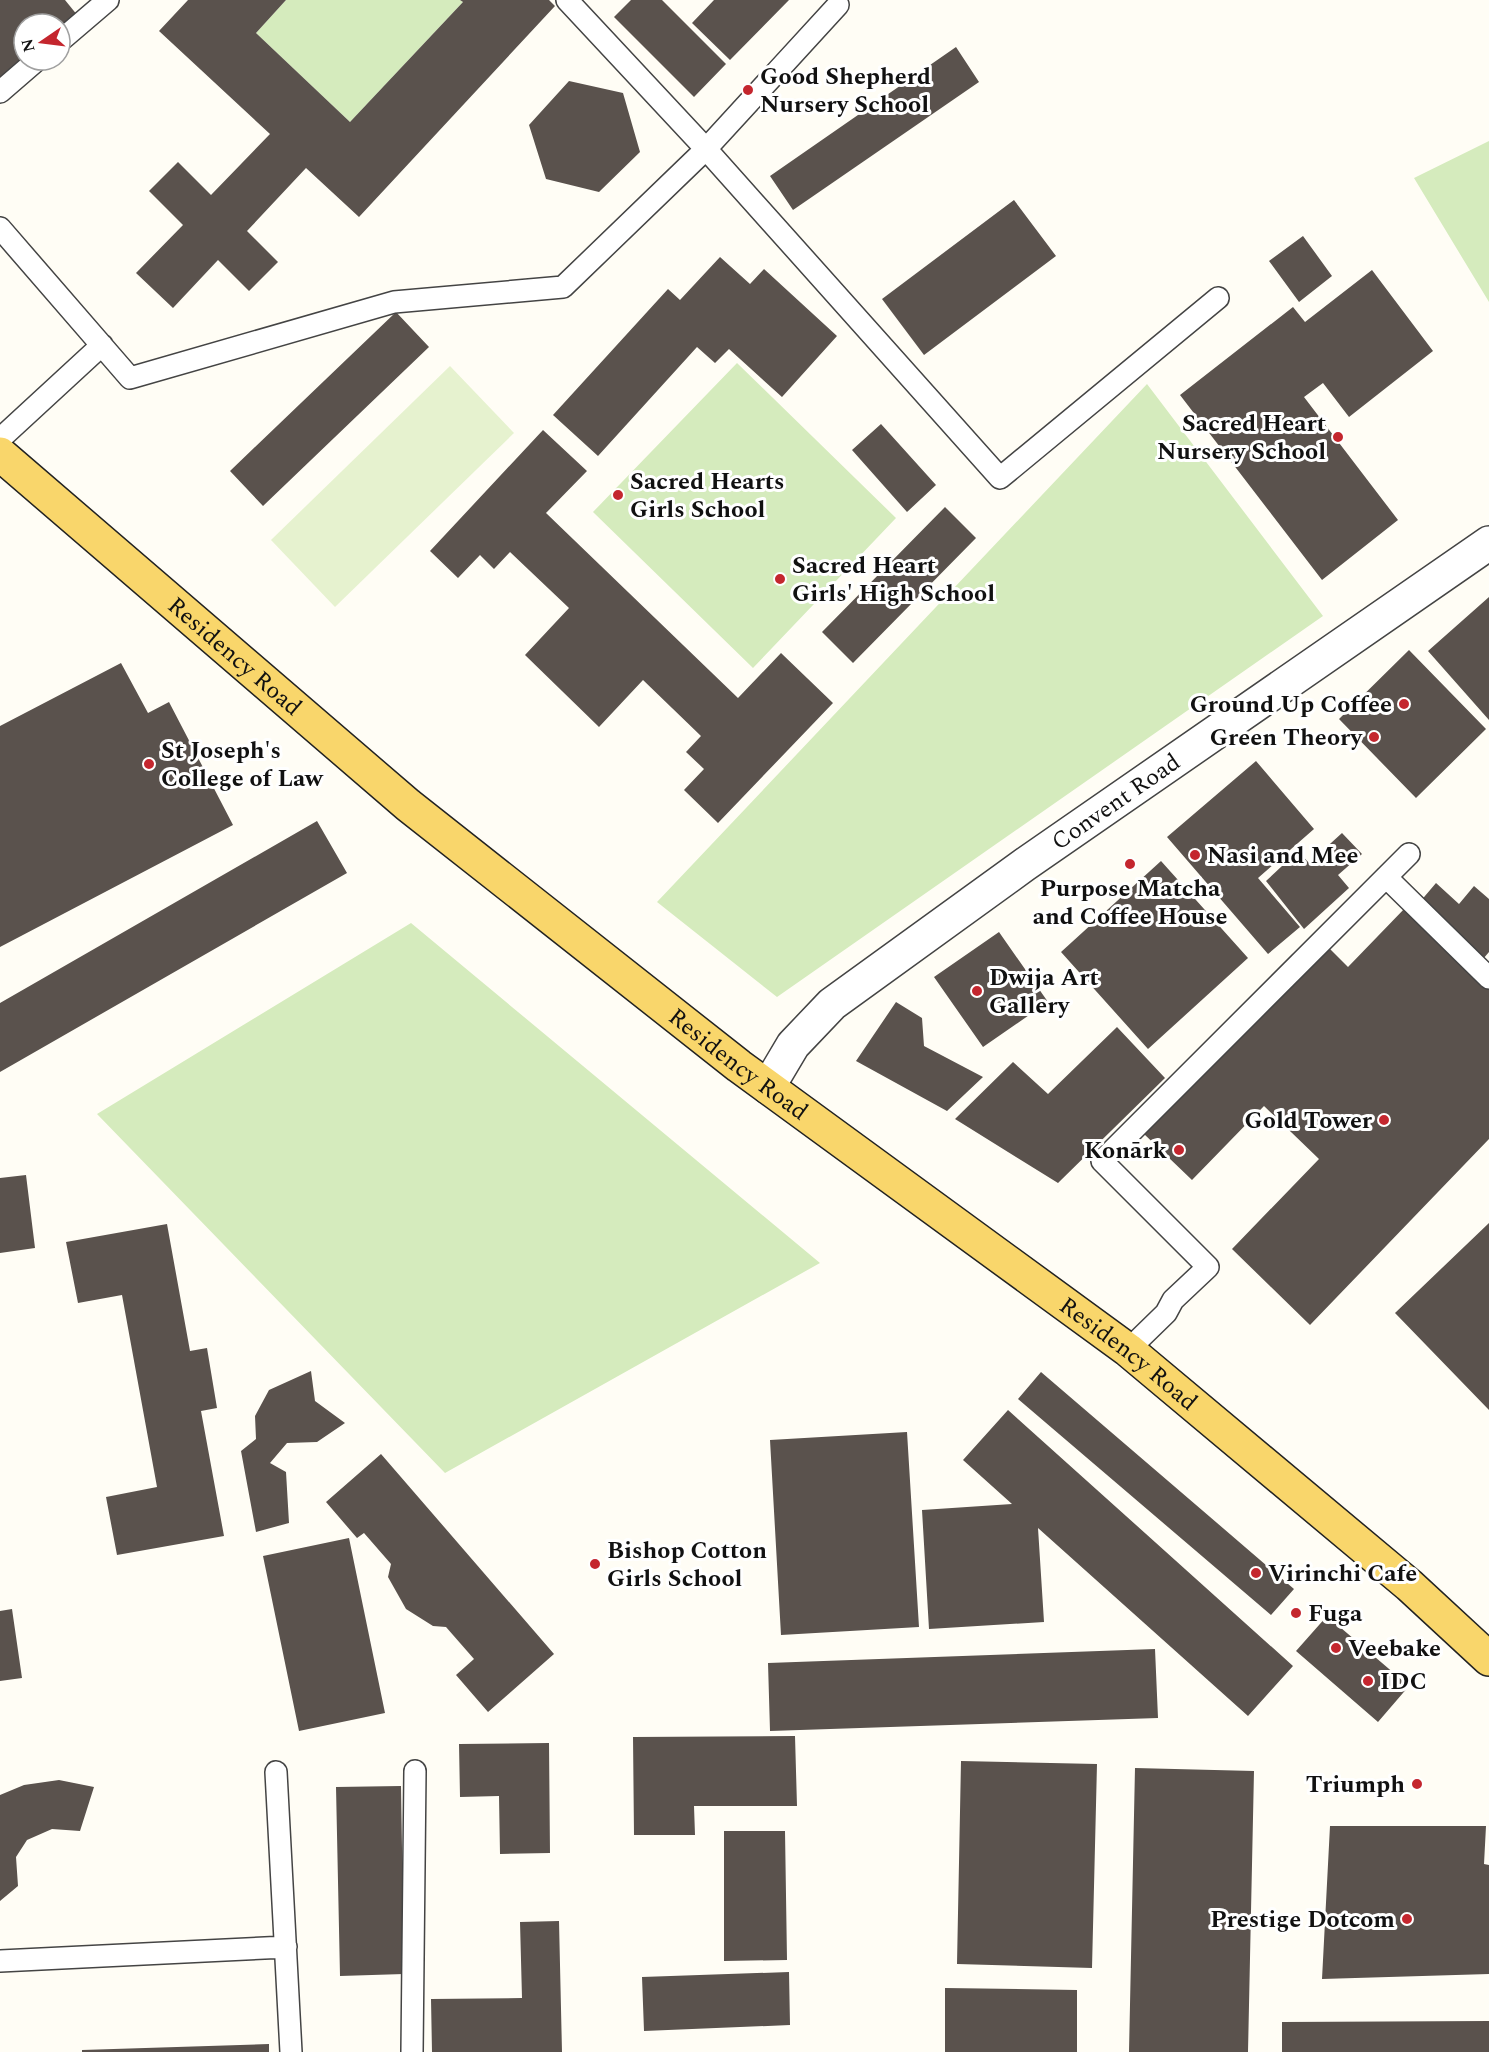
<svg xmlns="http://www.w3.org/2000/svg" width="1489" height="2052" font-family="Spectral,serif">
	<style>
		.green { fill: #d5ebbd }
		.pitch { fill: #e6f2cf }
		.building { fill: #5a524d }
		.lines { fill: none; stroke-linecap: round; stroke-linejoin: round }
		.service-casing { stroke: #444; stroke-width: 24 }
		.tertiary-casing { stroke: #444; stroke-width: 36 }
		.primary-casing { stroke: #222; stroke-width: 36 }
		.service { stroke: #fff; stroke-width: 21 }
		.tertiary { stroke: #fff; stroke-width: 33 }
		.primary { stroke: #f9d66b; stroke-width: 33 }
		.poi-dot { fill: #c4262e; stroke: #fff; stroke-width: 2 }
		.labels { text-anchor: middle; stroke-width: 6; stroke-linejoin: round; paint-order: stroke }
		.poi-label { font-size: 24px; font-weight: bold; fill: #111; stroke: #fff; text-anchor: start }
		.street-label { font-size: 24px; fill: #111; stroke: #fff }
	</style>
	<rect width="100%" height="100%" fill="#fffdf5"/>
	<!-- green -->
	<path class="green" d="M286 0H460L463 2 350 122 256 33Z
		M1489 141V302L1414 178Z
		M737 363 896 518 753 668 593 512Z
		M1147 384 1323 616 777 997 657 902Z
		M411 923 820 1263 445 1473 97 1114Z"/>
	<!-- pitch -->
	<path class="pitch" d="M450 366 514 433 335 607 271 540Z"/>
	<!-- building -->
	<path class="building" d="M0 0H65L78 16 60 31V24H24V60L0 80Z
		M188 0H286L256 33 350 122 463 2 460 0H549L555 6 359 217 306 168 247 231 278 262 249 291 218 260 173 308 136 273 183 225 149 191 178 162 211 195 270 134 159 31Z
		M631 0H662L726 64 694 97 614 17Z
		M714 0H789L730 60 692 23Z
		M956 47 979 82 793 210 770 176Z
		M569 81 623 93 640 152 599 192 546 179 529 125Z
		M1014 200 1056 256 924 355 882 299Z
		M1303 236 1332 276 1299 302 1269 261Z
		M720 257 750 284 764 269 837 336 782 397 729 349 715 363 697 347 598 456 553 415 668 289 680 300Z
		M1372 270 1433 351 1349 417 1323 383 1304 397 1398 520 1322 580 1180 395 1293 307 1305 322Z
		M396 312 429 347 263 506 230 471Z
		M881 424 936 485 907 512 852 450Z
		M543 430 587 471 546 513 738 698 781 653 833 703 718 823 684 790 704 769 686 752 701 736 643 680 599 727 525 655 569 608 510 552 494 569 480 555 458 578 430 551Z
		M945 507 976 538 853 663 822 632Z
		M1489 597V720L1428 651Z
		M1409 650 1486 729 1416 798 1339 719Z
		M121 663 148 713 169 702 233 825 0 947V726Z
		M1256 761 1314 829 1258 878 1300 927 1268 954 1167 837Z
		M317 821 347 873 0 1072V1003Z
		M1342 833 1362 854 1338 875 1349 888 1304 929 1266 881 1298 851 1309 863Z
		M1161 861 1248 958 1148 1049 1061 952Z
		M1436 883 1459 904 1474 886 1489 899V952L1483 959 1419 903Z
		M1406 907 1489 988V1139L1310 1325 1232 1249 1319 1159 1264 1106 1192 1180 1144 1134 1326 945 1348 967Z
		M999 932 1048 1002 983 1047 934 977Z
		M896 1002 922 1018 924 1046 983 1077 947 1111 856 1061Z
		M1117 1027 1165 1078 1058 1183 955 1119 1013 1062 1048 1094Z
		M26 1175 35 1248 0 1253V1178Z
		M1489 1223V1410L1395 1313Z
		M167 1224 190 1351 207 1348 217 1408 201 1411 224 1536 117 1555 106 1497 157 1487 122 1295 78 1303 66 1242Z
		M311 1371 315 1401 345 1423 317 1442 287 1443 270 1463 286 1472 289 1523 256 1532 241 1451 256 1439 255 1416 269 1390Z
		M1041 1372 1294 1589 1271 1615 1018 1399Z
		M1008 1410 1293 1666 1248 1716 1038 1528 1044 1622 929 1629 922 1510 1012 1504 963 1460Z
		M907 1432 919 1627 781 1635 770 1440Z
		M381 1454 554 1654 488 1712 456 1675 474 1659 446 1627 433 1626 406 1609 388 1577 391 1564 364 1533 357 1538 326 1502Z
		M349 1538 385 1713 299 1731 263 1556Z
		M12 1609 22 1678 0 1681V1611Z
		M1327 1616 1409 1686 1378 1722 1296 1651Z
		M1155 1649 1158 1718 770 1731 768 1663Z
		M795 1736 797 1806H694L695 1835H634L633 1737Z
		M549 1743 550 1853 500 1854 499 1796 460 1797 459 1744Z
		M961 1761 1097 1764 1092 1968 957 1964Z
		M1135 1768 1254 1771 1248 2052H1129Z
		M59 1780 94 1787 80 1831 52 1829 27 1840 16 1857 18 1886 0 1901V1795L24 1785Z
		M401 1786 404 1974 340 1976 336 1787Z
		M1330 1826H1486L1484 1864 1489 1865V1974L1322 1979Z
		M724 1831H785L787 1960 724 1961Z
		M559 1921 562 2052H432L431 1999 522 1998 520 1922Z
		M789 1972 790 2025 644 2031 642 1977Z
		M945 1988 1077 1990V2052H945Z
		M1489 2021V2052H1282V2022Z
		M269 2044V2052H82V2050Z"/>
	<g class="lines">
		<!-- service casing -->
		<g class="service-casing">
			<path id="service" d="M567 0 706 149 1000 478 1218 298
				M60 41 108 0
				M0 92 37 60
				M0 228 130 378 394 302 563 287 706 149 838 5
				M0 439 102 345
				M1386 877 1489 978
				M1128 1350 1166 1313 1173 1300 1208 1267 1102 1161 1409 854
				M276 1772 291 2052
				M0 1961 286 1947
				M412 2052 415 1771"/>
		</g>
		<!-- tertiary casing -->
		<g class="tertiary-casing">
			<g id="tertiary">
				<path id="s1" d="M768 1087 793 1045 832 1004 1024 865 1489 543"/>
			</g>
		</g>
		<!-- primary casing -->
		<g class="primary-casing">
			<g id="primary">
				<path id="s2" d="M0 454 408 805 739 1066 1128 1350 1409 1585 1489 1659"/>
			</g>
		</g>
		<!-- service -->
		<use href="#service" class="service"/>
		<!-- tertiary -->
		<use href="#tertiary" class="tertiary"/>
		<!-- primary -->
		<use href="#primary" class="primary"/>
	</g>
	<!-- markers -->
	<g class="poi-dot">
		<circle cx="748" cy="90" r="6"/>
		<circle cx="1338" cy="437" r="6"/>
		<circle cx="618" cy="495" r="6"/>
		<circle cx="780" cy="579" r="6"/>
		<circle cx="1404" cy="704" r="6"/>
		<circle cx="1374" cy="737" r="6"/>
		<circle cx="149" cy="764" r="6"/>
		<circle cx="1195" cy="855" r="6"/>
		<circle cx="1130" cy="864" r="6"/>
		<circle cx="977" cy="991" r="6"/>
		<circle cx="1384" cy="1120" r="6"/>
		<circle cx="1179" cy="1150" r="6"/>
		<circle cx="595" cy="1564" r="6"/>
		<circle cx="1256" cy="1573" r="6"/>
		<circle cx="1296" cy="1613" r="6"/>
		<circle cx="1336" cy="1648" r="6"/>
		<circle cx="1368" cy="1681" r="6"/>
		<circle cx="1417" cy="1784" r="6"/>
		<circle cx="1407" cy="1919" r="6"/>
	</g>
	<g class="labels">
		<!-- poi labels -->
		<g class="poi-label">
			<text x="760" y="84">Good Shepherd<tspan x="760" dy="28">Nursery School</tspan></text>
			<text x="1326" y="431" text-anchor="end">Sacred Heart<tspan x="1326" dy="28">Nursery School</tspan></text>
			<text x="630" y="489">Sacred Hearts<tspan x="630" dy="28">Girls School</tspan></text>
			<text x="792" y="573">Sacred Heart<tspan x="792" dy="28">Girls' High School</tspan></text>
			<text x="1392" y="712" text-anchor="end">Ground Up Coffee</text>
			<text x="1362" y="745" text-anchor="end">Green Theory</text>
			<text x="161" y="758">St Joseph's<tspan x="161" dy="28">College of Law</tspan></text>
			<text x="1207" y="863">Nasi and Mee</text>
			<text x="1130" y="896" text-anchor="middle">Purpose Matcha<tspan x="1130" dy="28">and Coffee House</tspan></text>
			<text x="989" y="985">Dwija Art<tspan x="989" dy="28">Gallery</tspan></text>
			<text x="1372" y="1128" text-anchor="end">Gold Tower</text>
			<text x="1167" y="1158" text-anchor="end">Konārk</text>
			<text x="607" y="1558">Bishop Cotton<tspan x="607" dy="28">Girls School</tspan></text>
			<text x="1268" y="1581">Virinchi Cafe</text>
			<text x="1308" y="1621">Fuga</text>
			<text x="1348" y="1656">Veebake</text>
			<text x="1380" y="1689">IDC</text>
			<text x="1405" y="1792" text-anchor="end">Triumph</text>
			<text x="1395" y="1927" text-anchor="end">Prestige Dotcom</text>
		</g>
		<!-- street labels -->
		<g class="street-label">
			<text dy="8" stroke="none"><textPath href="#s2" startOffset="310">Residency Road</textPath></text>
			<text dy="8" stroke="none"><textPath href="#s1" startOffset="454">Convent Road</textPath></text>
			<text dy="8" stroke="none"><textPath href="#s2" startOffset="958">Residency Road</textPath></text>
			<text dy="8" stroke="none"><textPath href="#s2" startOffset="1444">Residency Road</textPath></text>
		</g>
	</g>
	<!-- north arrow -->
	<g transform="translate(42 42) rotate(256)"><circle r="28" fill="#ffffff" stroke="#a0a0a0" stroke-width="1.5"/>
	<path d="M0-4.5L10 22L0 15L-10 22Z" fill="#c4262e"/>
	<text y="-9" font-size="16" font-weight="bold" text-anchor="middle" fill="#111111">N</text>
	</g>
</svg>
